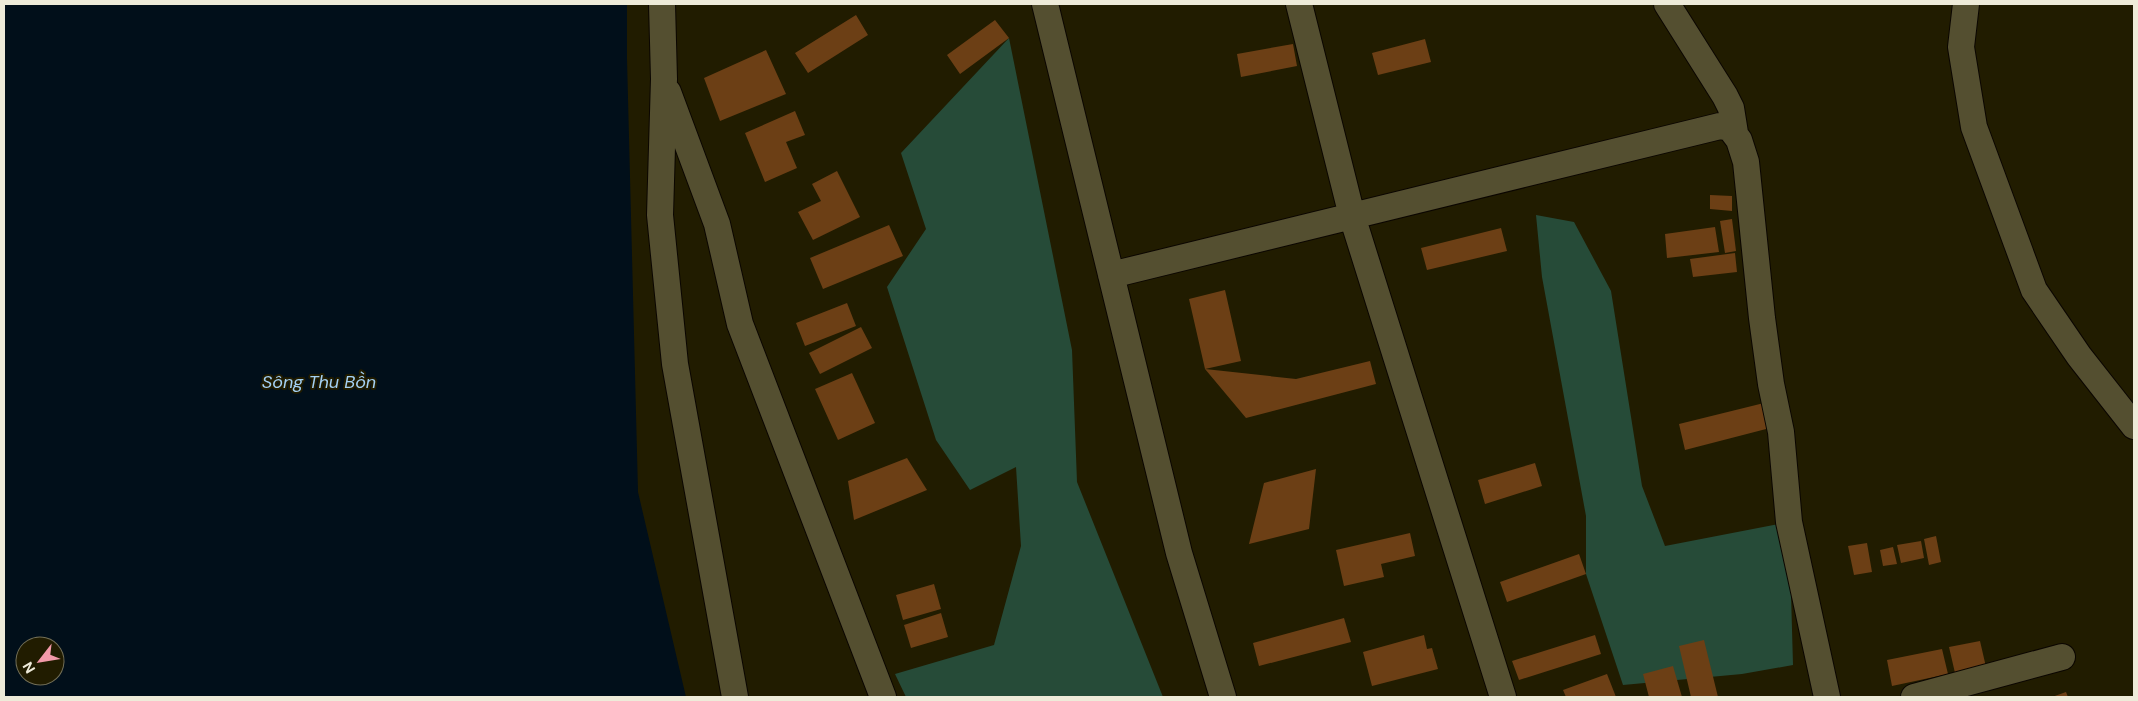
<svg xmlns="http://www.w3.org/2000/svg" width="2138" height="701" font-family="'DM Sans',sans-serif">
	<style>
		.green { fill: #264b38 }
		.water { fill: #010f1a; fill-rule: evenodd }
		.building { fill: #6c3f15 }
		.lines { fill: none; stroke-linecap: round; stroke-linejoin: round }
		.street-casing { stroke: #0b0600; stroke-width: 28 }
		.street { stroke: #544f30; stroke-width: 26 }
		.labels { text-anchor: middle; stroke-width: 4; stroke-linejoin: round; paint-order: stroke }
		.water-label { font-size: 18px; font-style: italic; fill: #a4d1f4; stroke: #211c00 }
	</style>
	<rect width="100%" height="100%" fill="#211c00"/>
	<!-- green -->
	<path class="green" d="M1009 38 1072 350 1077 482 1163 697H906L895 674 994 645 1021 546 1016 467 970 490 936 440 887 287 926 229 901 153Z
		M1536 215 1574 222 1611 291 1642 486 1665 546 1789 522 1793 665 1742 674 1623 685 1586 574V516L1542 277Z"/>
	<!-- water -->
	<path class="water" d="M4 4H627V59L638 492 686 697H4ZM25 646H55V676H25Z"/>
	<!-- building -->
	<path class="building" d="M856 15 868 35 808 73 795 53Z
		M995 20 1009 38 960 74 947 55Z
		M1425 39 1431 62 1378 75 1372 53Z
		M1293 44 1297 66 1241 77 1237 54Z
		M766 50 786 94 720 121 704 78Z
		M795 111 805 135 786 142 797 168 765 182 745 133Z
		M837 171 860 217 813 240 798 212 821 201 812 184Z
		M1710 195 1732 196V211L1710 209Z
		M1732 219 1736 251 1725 253 1720 221Z
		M889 225 903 256 823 289 810 258Z
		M1715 227 1719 252 1667 258 1665 234Z
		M1501 228 1507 251 1427 270 1421 248Z
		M1735 253 1737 272 1693 277 1690 259Z
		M1225 290 1241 361 1205 369 1189 299Z
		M847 303 856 326 805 346 796 323Z
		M861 327 872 348 820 374 809 353Z
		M1370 361 1376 384 1246 418 1205 369 1296 379Z
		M852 373 875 423 838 440 815 389Z
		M1764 403 1770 428 1685 450 1679 424Z
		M907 458 927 490 854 520 848 481Z
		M1535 463 1542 486 1485 504 1478 480Z
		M1316 469 1309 529 1249 544 1264 483Z
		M1410 533 1415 556 1381 564 1384 577 1344 586 1336 550Z
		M1936 536 1941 562 1929 565 1924 539Z
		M1921 541 1924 558 1901 563 1897 545Z
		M1867 543 1872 572 1854 575 1848 546Z
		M1893 547 1897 564 1883 566 1880 550Z
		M1579 554 1586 574 1507 602 1500 582Z
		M934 584 941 609 903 620 896 595Z
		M941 613 948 637 911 648 904 625Z
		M1344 618 1351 642 1259 666 1253 643Z
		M1424 635 1427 649 1432 648 1438 669 1372 686 1363 652Z
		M1595 635 1601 654 1519 680 1512 661Z
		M1704 640 1718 697H1691L1679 646Z
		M1980 641 1986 667 1955 673 1949 647Z
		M1942 649 1948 674 1892 686 1887 660Z
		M1673 666 1682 697H1649L1643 674Z
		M1607 674 1616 697H1566L1563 690Z
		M2066 692 2068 697H2052Z"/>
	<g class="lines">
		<!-- street casing -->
		<g class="street-casing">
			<path id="street" d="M662 4 664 79 660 215 675 364 735 697
				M1045 4 1179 553 1223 697
				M1299 4 1352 216 1503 697
				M1667 4 1725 96 1731 108 1735 133
				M1966 4 1961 47 1974 127 2034 290 2079 356 2134 426
				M668 92 717 224 740 324 883 697
				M1111 275 1720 126 1730 128 1739 140 1746 162 1762 318 1771 384 1781 432 1789 522 1827 697
				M1914 697 2062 657"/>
		</g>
		<!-- street -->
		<use href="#street" class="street"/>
	</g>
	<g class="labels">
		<!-- water labels -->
		<g class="water-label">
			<text x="319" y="388">Sông Thu Bồn</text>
		</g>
	</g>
	<!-- border -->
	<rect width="2138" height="701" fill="none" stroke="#eeebd9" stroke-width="10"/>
	<!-- north arrow -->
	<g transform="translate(40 661) rotate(239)"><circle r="24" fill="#211c00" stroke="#736f57"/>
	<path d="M0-4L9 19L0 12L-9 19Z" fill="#f39aa9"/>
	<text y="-8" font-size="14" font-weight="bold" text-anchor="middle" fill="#eeebd9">N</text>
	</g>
</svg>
